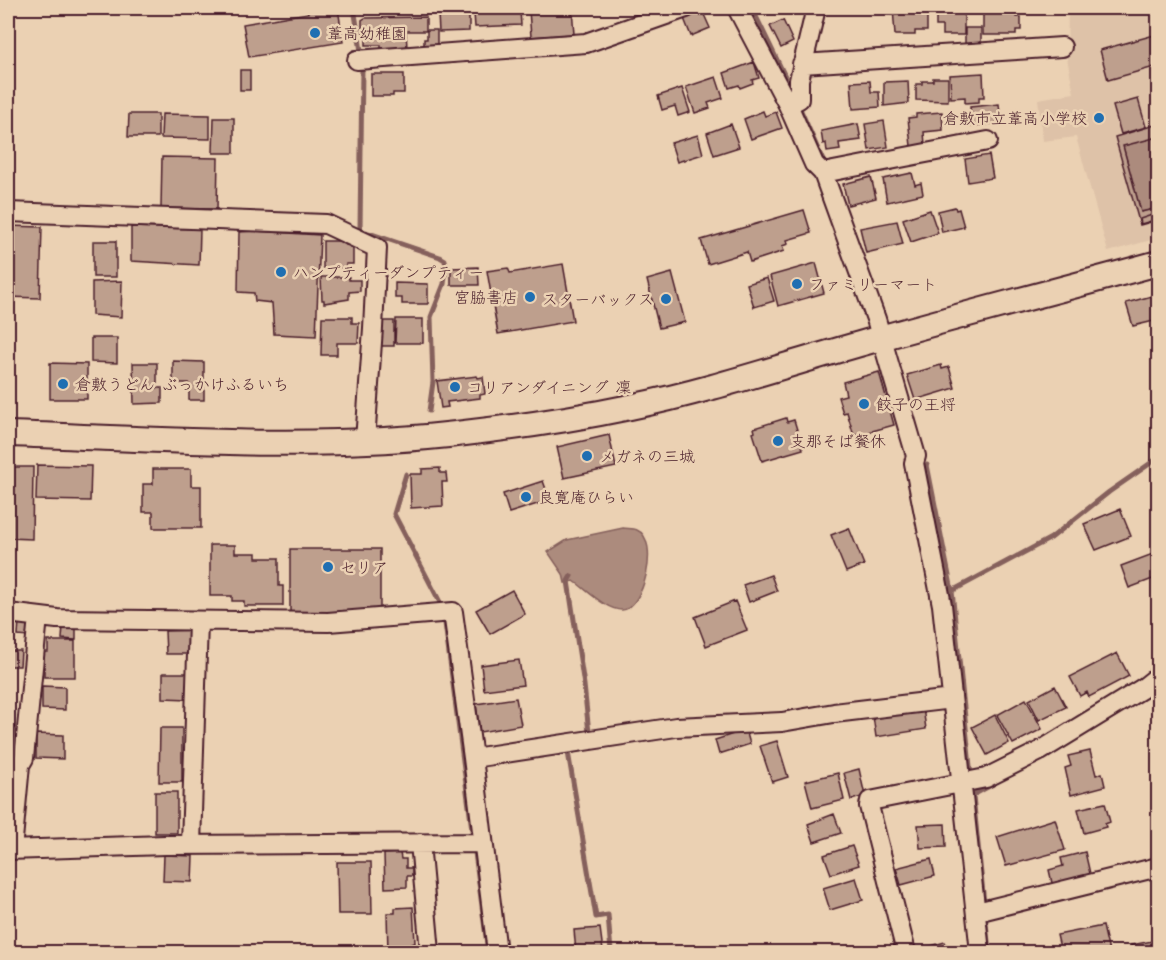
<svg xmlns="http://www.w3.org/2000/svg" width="1166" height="960" font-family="'Architects Daughter','Klee One',sans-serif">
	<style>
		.built { fill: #dec2a8 }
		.water { fill: #ac8b7d; stroke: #85605c; stroke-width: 1.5 }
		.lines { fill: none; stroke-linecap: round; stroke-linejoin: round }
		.stream { stroke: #85605c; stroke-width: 5 }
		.building { fill: #be9f8d; stroke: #4a1f2b; stroke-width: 1.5 }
		.street-casing { stroke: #4a1f2b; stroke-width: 22 }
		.secondary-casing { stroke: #4a1f2b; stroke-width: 28 }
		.street { stroke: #ebd1b3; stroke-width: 18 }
		.secondary { stroke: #ebd1b3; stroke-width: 24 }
		.poi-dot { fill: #1f6fb2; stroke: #ebd1b3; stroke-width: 2 }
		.labels { text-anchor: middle; stroke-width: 5; stroke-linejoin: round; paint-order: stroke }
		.poi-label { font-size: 16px; fill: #4a1f2b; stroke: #ebd1b3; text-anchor: start }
	</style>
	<rect width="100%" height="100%" fill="#ebd1b3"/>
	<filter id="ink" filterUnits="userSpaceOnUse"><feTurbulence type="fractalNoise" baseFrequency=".0167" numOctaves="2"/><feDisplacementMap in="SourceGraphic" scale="12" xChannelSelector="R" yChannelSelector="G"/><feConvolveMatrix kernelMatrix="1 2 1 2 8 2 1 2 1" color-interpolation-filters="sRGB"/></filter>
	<g filter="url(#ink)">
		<!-- built -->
		<path class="built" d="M1068 8H1158V238L1108 252 1076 137 1043 141 1038 99 1074 93 1067 58Z"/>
		<!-- water -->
		<path class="water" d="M1158 137V208L1141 212 1123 146Z
			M623 528C627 529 633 528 637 530 661 540 643 610 622 610 606 610 587 590 574 581L565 583 563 574 548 552 567 540Z"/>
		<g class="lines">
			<!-- stream -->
			<path class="stream" d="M354 8 361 51
				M752 8 793 93
				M362 67 360 230 440 257 445 260 446 268 444 284 431 317 433 382 429 411
				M798 104 824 163
				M927 465 952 591 989 952
				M406 474 394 514 443 608 488 952
				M571 576 568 581 584 685 589 733
				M952 591 1051 538 1109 492 1158 458
				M1146 696 1158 689
				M574 751 568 752 596 917 608 915 611 952
				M973 795 993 784"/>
		</g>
		<!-- building -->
		<path class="building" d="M307 8H338L343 42 249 57 243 24 308 13Z
			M572 8 574 34 531 37 529 10Z
			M701 8 710 28 691 36 683 16Z
			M893 8H927V31H915V35H895Z
			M936 9H964V35H942V26H936Z
			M983 10H1016V17H1021V30H1016V35H983Z
			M520 11 521 25 475 27 474 13Z
			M438 14H469V31L439 32Z
			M426 17V31H406L407 48 381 49V45H366V32H362V20L365 18Z
			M783 20 793 42 781 48 770 26Z
			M965 28H981V44H965Z
			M427 30H437V47H427V45H424V39H427Z
			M1158 34V66L1108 80 1100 50Z
			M754 62 759 78 752 80 753 83 740 88 739 85 729 88 724 73Z
			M240 70H250V90H240Z
			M983 73 984 97H979V102L965 103V97L951 98 950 75Z
			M371 74H404V93H393V96H371Z
			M716 77 723 98 708 103 710 108 695 113 686 87Z
			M933 78H948V101L916 100V84H922V81H933Z
			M870 81 871 92H879L880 107 853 109 851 82Z
			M908 81 909 103 884 106V82Z
			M682 88 690 112 678 116 675 106 662 110 658 96Z
			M1138 99 1146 127 1121 134 1113 106Z
			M999 104 1001 123 972 126 970 107Z
			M763 111 765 116 776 112 782 128 751 139 744 119Z
			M942 112 943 130 924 132 925 145 911 146 908 118 916 117V114Z
			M129 114H158V137H128Z
			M162 114 210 115V139L161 138Z
			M214 118H234V153H213Z
			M884 121 888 147 869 150 865 124Z
			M731 124 739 147 714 155 707 133Z
			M858 124 861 140 839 143 840 150 827 152 826 143 823 144 821 131Z
			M1158 124V137L1123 146 1141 212 1158 208V213L1140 219 1141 224 1158 220 1140 225 1115 137Z
			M698 135 703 154 677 162 671 143Z
			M989 155 993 178 968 182 965 159Z
			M162 157 218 158 217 209 161 208Z
			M912 173 915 185 921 183 923 194 887 202 883 179Z
			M871 177 876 198 848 205 843 184Z
			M955 207 956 210 959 209 964 227 942 232 938 211Z
			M804 210 811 233 787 240 788 244 782 246 784 251 750 262 747 252 708 264 701 240Z
			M930 210 938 233 911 242 903 219Z
			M1158 213V219L1141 224 1140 219Z
			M897 221 903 244 866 253 860 228Z
			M8 226 42 227 40 298 8 297Z
			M131 227 200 229 199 265 131 261Z
			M255 231 320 235 316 336 274 334 272 303 255 301 254 293 238 292 239 232Z
			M93 241H116V277H93Z
			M323 241H346V245H353V264H346V268H323Z
			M816 263 824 293 778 306 770 276Z
			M563 264 573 321 498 334 487 271 508 268 510 273Z
			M478 267 479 285H451V268Z
			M672 273 685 322 659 328 647 280Z
			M321 277H349V280H360V291L349 292V299L324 303V300H322Z
			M767 278 774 301 754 307 747 284Z
			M122 281 121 317 92 315V282Z
			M395 283 428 284V304H402V298H395Z
			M1152 296 1158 320 1133 326 1126 303Z
			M322 317H352V323H359L358 343H337V355H321Z
			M396 319H423V343H395Z
			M381 321H394V346H381Z
			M91 338H117V363L91 362Z
			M173 361 204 362V400H189V383H173Z
			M50 363 87 364V399H50Z
			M133 363H157V388H162V403L134 404Z
			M941 365 942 369 949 367 955 388 915 400 907 375Z
			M879 372 894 425 854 436 847 412 843 413 838 397 846 395 843 382Z
			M477 376 478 378 483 377 485 394 480 395V398L447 402 448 407 441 408 437 381Z
			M786 418 787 422 794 420 803 449 762 461 753 433 755 432 754 428Z
			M609 435 616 467 564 478 557 447Z
			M37 465 91 466 90 501 36 500Z
			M8 467H33L32 539 8 538Z
			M440 468V473H446L447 482H442L443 506 411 508 410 474H422V469Z
			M153 469H191V486H201V528H153V512H143V484H153Z
			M543 481 550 500 509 513 503 494Z
			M1120 509 1131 536 1096 550 1084 524Z
			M849 528 864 565 846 572 831 535Z
			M210 545H235V553H256V558H279V586H283V606H244V601H232V596H210Z
			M290 549H380V614H290Z
			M1158 552V577L1129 588 1121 566Z
			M771 575 777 591 749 602 743 585Z
			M512 590 525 614 490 634 476 610Z
			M735 601 747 630 706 646 695 617Z
			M8 616 16 617 14 643 8 642Z
			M19 620 33 623 29 637 18 636Z
			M63 626H76V640L62 639Z
			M192 630V654H166L165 631Z
			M48 641H75V677H44V652H48Z
			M8 651H21L20 666H9V676Z
			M1117 653 1129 676 1089 697 1087 692 1080 696 1070 677Z
			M519 660 523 685 484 690 481 665Z
			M163 673H189V699L163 698Z
			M42 686 65 687V710L42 709Z
			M1055 686 1066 707 1039 720 1029 700Z
			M516 698 521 725 480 732 476 704Z
			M1026 699 1042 729 1013 744 997 715Z
			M923 708 926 729 876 737 873 716Z
			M995 715 1009 743 987 755 972 727Z
			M160 728H182V782H159Z
			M746 730 750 744 719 754 715 740Z
			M36 734 63 735V759L36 758Z
			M777 741 788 777 772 782 760 746Z
			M1090 751 1096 775 1102 773 1105 786 1071 795 1065 768 1071 766 1068 756Z
			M859 769 865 796 851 800 844 773Z
			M838 773 844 800 812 808 805 781Z
			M155 792H177V833H155Z
			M1105 803 1110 822 1105 824 1106 827 1084 833 1078 809Z
			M834 814 841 833 814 842 808 824Z
			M1055 819 1065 850 1006 866 997 837Z
			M945 824 946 847 920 848 918 825Z
			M852 846 859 865 831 874 824 855Z
			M1085 852 1091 878 1053 887 1049 870 1063 866 1061 858Z
			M400 853 401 859H406V868H412V876H407V887L385 888 384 854Z
			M164 855 193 856 192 882 163 881Z
			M931 859 935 876 901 885 896 868Z
			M337 862H371L372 914H338Z
			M856 878 863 900 830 910 823 888Z
			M413 907 415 943 411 944V952H388L387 913H395V908Z
			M1103 926 1109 952H1061L1057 935Z
			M600 928 603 951 576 952 574 930Z
			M1158 940V952H1132L1131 945Z
			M945 942 948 952H925L924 948Z"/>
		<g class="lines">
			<!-- street casing -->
			<g class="street-casing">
				<path id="street" d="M737 8 788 105 814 164 823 173 876 319 916 456 914 463 942 605 980 952
					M357 60 586 43 686 8
					M802 64 1062 47
					M788 105 799 99V80L816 8
					M823 173 988 141
					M8 212 326 224 377 248 373 328 365 441
					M8 613 57 619 328 622 453 612 473 758 497 952
					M473 758 676 727 782 722 834 713 952 699
					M420 843 430 952
					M191 845 198 622
					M8 850 165 845 483 843
					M12 850 20 765 24 758 38 617
					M977 912 1158 867
					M906 952 869 806 870 801 986 778 1040 751 1143 688 1158 676"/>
			</g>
			<!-- secondary casing -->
			<g class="secondary-casing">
				<path id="secondary" d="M8 434C162 439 319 452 473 432 525 426 578 418 630 407 709 391 785 365 863 343 961 315 1060 290 1158 263"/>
			</g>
			<!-- street -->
			<use href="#street" class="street"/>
			<!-- secondary -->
			<use href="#secondary" class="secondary"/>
		</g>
	</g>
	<!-- markers -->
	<g class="poi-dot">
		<circle cx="315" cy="33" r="6"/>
		<circle cx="1099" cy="118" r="6"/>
		<circle cx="281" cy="272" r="6"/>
		<circle cx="797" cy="284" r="6"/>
		<circle cx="530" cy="297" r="6"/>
		<circle cx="666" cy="299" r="6"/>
		<circle cx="63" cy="384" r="6"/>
		<circle cx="455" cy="387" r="6"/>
		<circle cx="864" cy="404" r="6"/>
		<circle cx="778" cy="441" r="6"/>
		<circle cx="587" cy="456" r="6"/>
		<circle cx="526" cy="497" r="6"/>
		<circle cx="328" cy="567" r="6"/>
	</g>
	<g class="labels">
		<!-- poi labels -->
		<g class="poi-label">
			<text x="327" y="39">葦高幼稚園</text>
			<text x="1087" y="124" text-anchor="end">倉敷市立葦高小学校</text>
			<text x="293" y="278">ハンプティーダンプティー</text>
			<text x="809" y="290">ファミリーマート</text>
			<text x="518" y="303" text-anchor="end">宮脇書店</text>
			<text x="654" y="305" text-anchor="end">スターバックス</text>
			<text x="75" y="390">倉敷うどん ぶっかけふるいち</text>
			<text x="467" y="393">コリアンダイニング 凜</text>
			<text x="876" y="410">餃子の王将</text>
			<text x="790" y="447">支那そば餐休</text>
			<text x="599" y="462">メガネの三城</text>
			<text x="538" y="503">良寛庵ひらい</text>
			<text x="340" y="573">セリア</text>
		</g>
	</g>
	<!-- margin -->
	<rect width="1166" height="960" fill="none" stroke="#ebd1b3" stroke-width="30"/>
	<rect x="15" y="15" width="1136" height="930" fill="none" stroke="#4a1f2b" stroke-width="2" filter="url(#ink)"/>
</svg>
